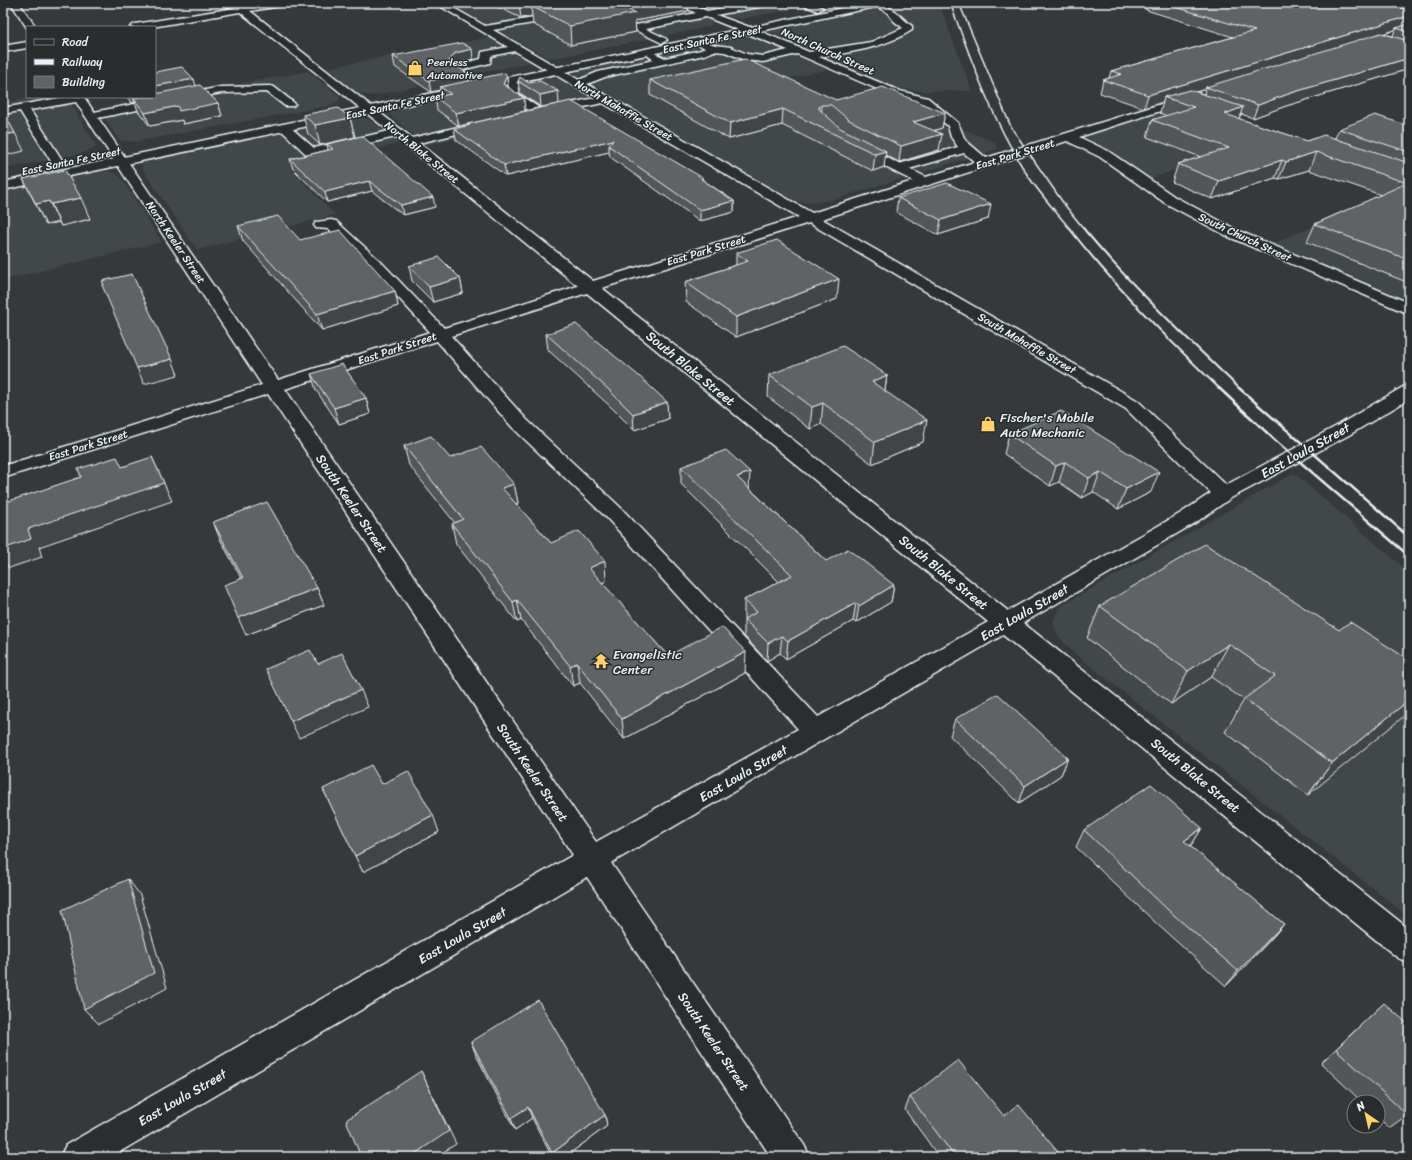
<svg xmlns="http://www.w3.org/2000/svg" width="1412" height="1160" font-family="Sriracha,sans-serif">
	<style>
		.built { fill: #424647 }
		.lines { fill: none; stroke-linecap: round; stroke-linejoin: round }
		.minor-casing { stroke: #e8f1f8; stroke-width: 3 }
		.major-casing { stroke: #e8f1f8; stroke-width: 3 }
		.minor { fill: #2a2d2e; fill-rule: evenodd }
		.major { fill: #2a2d2e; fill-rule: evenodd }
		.rail-far2 { stroke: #e8f1f8; stroke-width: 1.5 }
		.rail-far1 { stroke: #e8f1f8; stroke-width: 2 }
		.rail { stroke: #e8f1f8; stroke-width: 2.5 }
		.wall { fill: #525557; stroke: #e8f1f8; fill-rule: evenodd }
		.shaded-wall { fill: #424547; stroke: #e8f1f8 }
		.building { fill: #5f6365; stroke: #e8f1f8 }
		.labels { text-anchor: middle; stroke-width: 3; stroke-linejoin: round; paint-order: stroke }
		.far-street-label { font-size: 11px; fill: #e8f1f8; stroke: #2a2d2e }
		.far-poi-label { font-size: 11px; fill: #e8f1f8; stroke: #2a2d2e; text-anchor: start }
		.street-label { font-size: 13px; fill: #e8f1f8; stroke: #2a2d2e }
		.poi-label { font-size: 13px; fill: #e8f1f8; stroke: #2a2d2e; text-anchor: start }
	</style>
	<rect width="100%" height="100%" fill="#35393a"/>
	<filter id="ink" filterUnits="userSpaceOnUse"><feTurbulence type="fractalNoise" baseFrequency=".025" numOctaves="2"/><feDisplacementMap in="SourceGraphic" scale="8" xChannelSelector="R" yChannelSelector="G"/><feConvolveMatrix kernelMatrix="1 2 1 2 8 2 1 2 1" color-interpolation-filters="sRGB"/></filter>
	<g filter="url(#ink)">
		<!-- built -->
		<path class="built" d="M448 3H668L711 21 713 24 708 27 561 57 548 58Z
			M693 3H823L742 19 726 17Z
			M896 3H939L972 91H923L893 88 769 32 776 28Z
			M744 36 760 38 829 69 741 90 921 111 994 142 998 149 832 200 811 203 799 202 792 200 575 74 584 69Z
			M491 37 527 58 528 63 371 96 357 93 326 68Z
			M308 71 338 95 340 100 328 106 135 142 119 140 99 110Z
			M550 77 564 81 604 105 426 145 389 115 391 111 404 105 530 79Z
			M37 97H67L97 147 83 153 3 169V103Z
			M1172 109 1273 135 1150 179 1087 137 1092 134Z
			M352 118H364L372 121 401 143 291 169 335 215 197 250 141 167 144 163 156 158Z
			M94 171 112 172 120 176 162 242 3 280V190Z
			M1409 186V303L1269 245Z
			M1294 473 1409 572V917L1075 654 1059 637 1055 629 1053 622 1056 614 1063 605Z"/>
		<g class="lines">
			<!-- minor casing -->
			<g class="minor-casing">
				<path id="minor" d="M11 3H19L36 27 27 28Z
					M230 3H240L244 6 265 3H285L281 6 250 11 412 138 483 121 487 123 489 125 487 127 419 143 593 281 799 217 603 103 539 116 535 115 508 97 506 95 510 88 504 81 505 79H513L521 87 518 94 541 109 595 98 515 51 491 56 490 63 465 69 463 71 475 80 470 83 452 71 457 65 481 59 482 52 508 47 435 3H445L485 26 565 13V17L562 18 493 30 579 80 598 72 654 60 647 55 652 52 665 58 701 50 705 48 694 42 699 39 715 45 731 47 747 54 763 56 788 50 706 17 646 29 665 38 667 40 662 43 631 28 636 25 696 13 675 3H687L707 11 750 3H768L764 6 716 15 755 29 809 52 871 42 903 28 894 21 887 12 871 4C888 0 900 17 912 26V30C884 48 852 52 819 57L900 91 928 98 958 123 965 140 986 158 1187 96H1195L1197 98 1195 100 1079 137 1108 151 1175 197 1239 231 1409 303V314L1229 237 1165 203 1100 157 1067 141 822 219 1138 401 1226 485 1335 427 1403 387 1409 386V399L1349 435 1231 498 1195 523 1023 623 1409 929V963L1398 958 1003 635 611 863 804 1145 810 1157H771L587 877 111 1157H60L66 1145 573 855 268 394 3 478V466L262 385 76 102 30 110 64 163 58 167 52 163 20 111 3 114V108L65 97H84L94 112 221 87 270 86 274 87 293 102 295 104 293 106H285L267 92 221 93 98 118 278 380 430 332 371 268 328 229 316 228 314 225 316 222 331 220 336 221 381 262 444 328 578 286 396 137 311 156 307 155 281 130 279 128 281 126H289L314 148 389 131 240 12 152 27H130L135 24 235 8ZM714 51 725 52 745 60 763 62 797 54 893 96 920 102 948 126 951 137 958 147 899 164 862 145H854L852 148 854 151 913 181 812 213 587 84 605 77 704 55ZM964 153 975 162 926 177 909 169ZM809 223 1126 409 1211 493 1181 513 1008 611 602 288ZM587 293 988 622 818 717 621 508 526 419 451 336ZM437 341 512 427 607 518 798 729 596 842 285 389Z
					M799 3H812L823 8 818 11Z
					M27 42V48L3 52V46Z"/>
			</g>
			<!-- major casing -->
			<g class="major-casing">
				<path id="major" d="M867 3H884L880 6 3 190V182Z"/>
			</g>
			<!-- minor -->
			<use href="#minor" class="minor"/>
			<!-- major -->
			<use href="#major" class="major"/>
			<!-- rail-far2 -->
			<path class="rail-far2" d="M950 3C971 59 991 117 1023 168 1036 190 1054 209 1070 229
				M959 3 1011 127 1064 204 1084 229"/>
			<!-- rail-far1 -->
			<path class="rail-far1" d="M1069 228C1114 286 1167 338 1220 389
				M1083 228C1131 286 1186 337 1240 389"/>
			<!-- rail -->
			<path class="rail" d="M1219 388 1277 442 1409 556
				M1239 388 1409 537"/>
		</g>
		<!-- wall -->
		<path class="wall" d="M489 3H688V11L635 21 636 32 571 45 533 24 532 16 521 18Z
			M691 3H727L703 8Z
			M1127 3H1409V69L1286 106 1253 118 1241 114 1239 119 1307 141 1335 138 1339 129 1409 126V283L1307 242 1315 224 1381 195 1309 170 1279 179 1275 178 1212 199 1172 182 1178 164 1201 157 1147 137 1152 120 1167 116 1160 113 1163 102 1144 108 1100 93 1103 80 1109 78 1111 71 1233 37 1146 10V8ZM1395 30 1393 36 1384 34ZM1205 89 1204 94 1197 92Z
			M393 56 473 59 457 64 455 65 467 73 468 81 507 76 508 87 525 111 541 107 520 93 518 81 559 104 703 180 734 201V212L700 221 610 157 609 152 506 176 456 140 454 129 468 126V124L459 126 437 110 435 97 442 96 441 90 431 92 395 67Z
			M650 80 836 100 945 113 942 128 934 131 939 150 899 162 885 155 884 167 873 171 782 125 729 139 650 95Z
			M196 86 218 103 222 116 183 124 182 120 150 126 138 111 135 102 132 103 127 97H155Z
			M303 115 350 118 355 137 320 145 308 134Z
			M327 144 435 207 403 215 372 191 327 202 293 169 290 159 328 150Z
			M23 179 90 219 61 226 59 222 46 225Z
			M898 198 988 219 938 235 896 212Z
			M238 226 300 240 395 291 398 306 322 330 243 241Z
			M736 253 837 299 736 337 686 302 685 282 736 265Z
			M409 266 460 278 463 293 433 302 412 281Z
			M546 334 667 402 668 419 634 430 610 406 548 350Z
			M311 374 366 398 370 414 339 424 316 390Z
			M769 375H887L885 391 923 442 872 464 821 424 810 429 768 397Z
			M1009 434 1151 492 1118 509 1093 492 1082 498 1059 482 1050 486 1004 454Z
			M404 446 450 458 514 484 518 503 516 504 551 543 606 581 602 583 668 656 745 673 624 739 580 683 573 686 521 620 517 622 456 544 452 524 455 523 409 465Z
			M681 467 749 488 826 561 894 585 891 602 856 623 853 621 786 659 780 653 767 661 744 636V600L779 582 681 484Z
			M213 522 317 588 324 605 246 635 241 578 220 539Z
			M1100 606 1339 630 1409 660 1308 795 1225 732 1244 700 1211 677 1171 704 1087 638Z
			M955 719 1068 758 1061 775 1019 803 950 736Z
			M323 789 439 832 363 872Z
			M1202 828 1192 844 1189 846 1284 924 1271 939 1226 986 1157 924 1076 847 1084 830Z
			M1384 1003 1407 1115 1389 1128 1378 1117V1102H1362L1321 1063Z
			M471 1042 605 1115 607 1126 565 1157H552L532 1118 515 1130 476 1055Z
			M910 1097 1004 1116 1062 1157H939L905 1110Z"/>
		<!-- shaded-wall -->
		<path class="shaded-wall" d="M519 3H602L531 6 532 16 521 18Z
			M631 3H688V11L635 21 636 32 571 45 570 26 629 10Z
			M703 3H727L703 8Z
			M1409 16V26L1396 28 1395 30 1208 88 1206 87 1205 89 1171 100 1164 97 1163 102 1144 108 1148 95Z
			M472 49 473 59 457 64 451 71 449 61 455 53Z
			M1409 58V69L1286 106 1253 118 1258 105 1291 93Z
			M467 73 469 84 440 87V90L431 92 429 81Z
			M507 76 508 88 503 84Z
			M194 79 197 90 136 102 133 98 135 102 132 103 129 97H155V86Z
			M558 91 559 104 541 107 540 95Z
			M524 98 525 111 459 126 456 113Z
			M218 103 222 116 183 124 182 120 150 126 145 113 178 106Z
			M822 105 821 120 819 107Z
			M1243 107 1237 124 1225 114Z
			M783 109 782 125 729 139 730 123Z
			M945 113 942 128 911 138 913 122Z
			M350 118 355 137 320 145 315 125Z
			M15 133 24 151 3 156V135Z
			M942 134 939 150 899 162 901 146Z
			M613 140 609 146V152L506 176 504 165Z
			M886 151 884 167 873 171 875 154Z
			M1316 152 1309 170 1279 179 1286 162Z
			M1282 160 1275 178 1212 199 1219 181Z
			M369 181 372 191 327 202 325 192Z
			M433 197 435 207 403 215 401 205Z
			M81 198 90 219 61 226 51 204Z
			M49 201 59 222 46 225 36 204Z
			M734 201V212L700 221V210Z
			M991 204 988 219 938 235 941 220Z
			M460 278 463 293 433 302 429 287Z
			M839 279 837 299 736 337V317Z
			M395 291 398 306 322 330 317 314Z
			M172 359 178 375 144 384 137 368Z
			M887 375 884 397 872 382Z
			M366 398 370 414 339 424 334 408Z
			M667 402 668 419 634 430 633 414Z
			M823 403 821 424 810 429 812 407Z
			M927 420 923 442 872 464 875 442Z
			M152 457 172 501 39 547 42 557 9 568 3 558V549L28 529Z
			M1065 462 1059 482 1050 486 1056 466Z
			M750 472 749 489 737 477Z
			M1100 472 1093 492 1082 498 1089 478Z
			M1159 472 1151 492 1118 509 1126 489Z
			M514 484 518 503 506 508 502 488Z
			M605 561 606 581 591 588 589 568Z
			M894 585 891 602 856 623 859 606Z
			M317 588 324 605 246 635 238 618Z
			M517 600 521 620 517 622 513 602Z
			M856 603 853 621 786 659 788 641Z
			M782 636 780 653 767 661 768 643Z
			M1229 644 1211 677 1171 704 1188 671Z
			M746 652 745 673 624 739 622 719Z
			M577 663 580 683 573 686 570 666Z
			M361 690 368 707 299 738 291 721Z
			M1409 700V712L1308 795 1332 763Z
			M1068 758 1061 775 1019 803 1025 786Z
			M433 815 439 832 363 872 355 856Z
			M1202 828 1192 844 1174 858 1184 841Z
			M128 879 140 895 167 988 99 1024 84 1009Z
			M1284 924 1271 939 1226 986 1238 971Z
			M421 1071 456 1144 436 1157H410Z
			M528 1107 532 1118 515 1130 511 1118Z
			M605 1115 607 1126 565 1157H554L552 1153Z"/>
		<!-- building -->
		<path class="building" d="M546 3H633H631L634 5 629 10 635 13 570 26 531 6Z
			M1162 3H1226L1231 4 1234 3H1381L1409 10V16L1148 95 1103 80 1122 74 1111 71 1255 31Z
			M1409 24V32L1396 28Z
			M1381 33 1409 41V58L1291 93 1258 105 1206 87Z
			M462 43 472 49 455 53 449 61 467 73 429 81 393 56Z
			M745 59 836 100 883 87 945 113 913 122 942 134 901 146 849 120 831 105H822L819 107V109L840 128 886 151 875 154 783 109 730 123 650 80Z
			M182 67 194 79 155 86V72Z
			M505 73 507 76 503 84 524 98 456 113 435 97 451 94 440 87Z
			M520 77 529 83 540 81 558 91 540 95 518 81Z
			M200 85 218 103 179 111 178 106 145 113 133 98 141 97H155V94Z
			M1190 90 1243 107 1225 114 1307 141 1324 135 1409 163V260L1315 224 1407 183 1316 152 1286 162 1282 160 1219 181 1178 164 1229 148 1152 120 1194 107 1164 97Z
			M571 101 703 178 701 179 734 201 700 210 609 146 613 140 504 165 454 129 470 125 468 124Z
			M338 108 350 118 315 125 303 115Z
			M3 111 15 133 3 135Z
			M1375 115 1409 126V152L1339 129Z
			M362 136 433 197 401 205 369 181 325 192 290 159 333 149 327 144Z
			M65 170 81 198 51 204 49 201 36 204 23 179Z
			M947 183 991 204 941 220 898 198Z
			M278 216 300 240 340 230 395 291 317 314 238 226Z
			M777 240 839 279 736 317 685 282 748 261 736 253Z
			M439 257 460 278 429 287 409 266Z
			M132 274 172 359 137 368 102 285H104L102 281Z
			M576 324 639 376 667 402 633 414 608 389 546 334Z
			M843 346 887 375 872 382 927 420 875 442 823 403 812 407 769 375Z
			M342 364 366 398 334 408 311 374Z
			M1061 411 1159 472 1126 489 1100 472 1089 478 1065 462 1056 466 1009 434Z
			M431 436 450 458 481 447 514 484 502 488 551 543 579 531 605 561 589 568 668 656 722 627 746 652 622 719 577 663 570 666 517 600 513 602 452 524 463 519 404 446Z
			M726 450 750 472 737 477 826 561 848 549 894 585 859 606 856 603 788 641 782 636 768 643 744 619 757 612 744 600 792 575 681 467Z
			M117 457 122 467 152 457 164 483 28 529 31 539 3 549V503L81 477 78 469Z
			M267 502 317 588 238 618 224 585 243 578 213 522Z
			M1205 544 1339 630 1350 622 1409 660V700L1332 763 1244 699 1275 676 1229 644 1188 671 1100 606Z
			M310 650 318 664 342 653 361 690 291 721 266 669Z
			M998 694 1068 758 1025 786 955 719Z
			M371 765 382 784 408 771 433 815 355 856 323 789Z
			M1151 784 1202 828 1184 841 1284 924 1238 971 1167 909 1084 830Z
			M128 879 154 973 84 1009 62 910Z
			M538 1000 605 1115 552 1153 528 1107 511 1118 471 1042Z
			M1384 1003 1409 1025V1112L1407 1115 1336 1049Z
			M958 1060 1004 1116 1018 1104 1062 1157H955L910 1097Z
			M421 1071 449 1131 410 1157H361L346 1120Z"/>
	</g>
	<!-- icons -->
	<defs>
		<g id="shop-bare" transform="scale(1.2)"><path d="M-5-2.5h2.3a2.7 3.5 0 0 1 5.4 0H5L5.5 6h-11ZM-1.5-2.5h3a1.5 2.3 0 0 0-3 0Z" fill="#ffd166" stroke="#2a2d2e" stroke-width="2.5" paint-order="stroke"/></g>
		<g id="temple-bare" transform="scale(1.2)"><path d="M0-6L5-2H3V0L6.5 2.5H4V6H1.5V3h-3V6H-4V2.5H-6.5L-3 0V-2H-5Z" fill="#ffd166" stroke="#2a2d2e" stroke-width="2.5" paint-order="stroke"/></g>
	</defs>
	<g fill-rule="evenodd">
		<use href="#shop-bare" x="415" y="68"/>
		<use href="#shop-bare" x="988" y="424"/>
		<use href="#temple-bare" x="601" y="661"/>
	</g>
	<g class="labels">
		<!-- far-street labels -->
		<g class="far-street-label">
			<text transform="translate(712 39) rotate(-12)" y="4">East Santa Fe Street</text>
			<text transform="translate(828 51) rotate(24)" y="4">North Church Street</text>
			<text transform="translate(395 105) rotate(-12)" y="4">East Santa Fe Street</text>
			<text transform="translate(624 110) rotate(30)" y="4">North Mahaffie Street</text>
			<text transform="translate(422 152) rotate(39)" y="4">North Blake Street</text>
			<text transform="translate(1015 154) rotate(-17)" y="4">East Park Street</text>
			<text transform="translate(71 161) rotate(-12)" y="4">East Santa Fe Street</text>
			<text transform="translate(1245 237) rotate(25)" y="4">South Church Street</text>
			<text transform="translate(176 242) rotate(56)" y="4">North Keeler Street</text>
			<text transform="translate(706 250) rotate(-17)" y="4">East Park Street</text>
			<text transform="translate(1027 343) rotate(30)" y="4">South Mahaffie Street</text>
			<text transform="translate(397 348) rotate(-18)" y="4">East Park Street</text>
			<text transform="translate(88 445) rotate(-17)" y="4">East Park Street</text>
		</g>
		<!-- far-poi labels -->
		<g class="far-poi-label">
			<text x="427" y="66">Peerless<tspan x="427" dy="13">Automotive</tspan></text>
		</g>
		<!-- street labels -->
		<g class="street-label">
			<text transform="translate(691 368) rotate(39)" y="5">South Blake Street</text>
			<text transform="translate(1305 450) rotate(-29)" y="5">East Loula Street</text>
			<text transform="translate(352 503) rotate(56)" y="5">South Keeler Street</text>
			<text transform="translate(944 572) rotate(39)" y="5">South Blake Street</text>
			<text transform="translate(1024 612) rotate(-30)" y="5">East Loula Street</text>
			<text transform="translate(533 772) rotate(56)" y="5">South Keeler Street</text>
			<text transform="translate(743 773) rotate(-30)" y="5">East Loula Street</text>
			<text transform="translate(1196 775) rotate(39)" y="5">South Blake Street</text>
			<text transform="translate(462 935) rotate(-30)" y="5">East Loula Street</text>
			<text transform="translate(714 1041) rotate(56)" y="5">South Keeler Street</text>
			<text transform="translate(182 1097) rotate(-30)" y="5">East Loula Street</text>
		</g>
		<!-- poi labels -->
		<g class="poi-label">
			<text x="1000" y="422">Fischer's Mobile<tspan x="1000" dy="15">Auto Mechanic</tspan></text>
			<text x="613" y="659">Evangelistic<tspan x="613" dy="15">Center</tspan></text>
		</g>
	</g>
	<!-- margin -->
	<rect width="1412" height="1160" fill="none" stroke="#2a2d2e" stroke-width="16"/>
	<rect x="8" y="8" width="1396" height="1144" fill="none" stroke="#e8f1f8" stroke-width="1.5" filter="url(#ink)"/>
	<!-- legend -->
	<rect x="26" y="26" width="130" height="72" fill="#2a2d2e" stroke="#767b7f"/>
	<rect x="34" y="39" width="20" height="6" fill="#2a2d2e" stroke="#767b7f"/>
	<text x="62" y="46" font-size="12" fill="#e8f1f8">Road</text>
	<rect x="34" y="59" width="20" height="6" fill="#e8f1f8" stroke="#767b7f"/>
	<text x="62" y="66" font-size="12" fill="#e8f1f8">Railway</text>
	<rect x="34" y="76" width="20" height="12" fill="#5f6365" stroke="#767b7f"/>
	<text x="62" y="86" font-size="12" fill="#e8f1f8">Building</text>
	<!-- north arrow -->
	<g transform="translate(1366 1114) rotate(326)"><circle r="19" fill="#2a2d2e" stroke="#767b7f"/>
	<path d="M0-3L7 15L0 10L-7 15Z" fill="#ffd166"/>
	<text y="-6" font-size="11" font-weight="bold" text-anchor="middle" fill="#e8f1f8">N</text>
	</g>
</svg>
